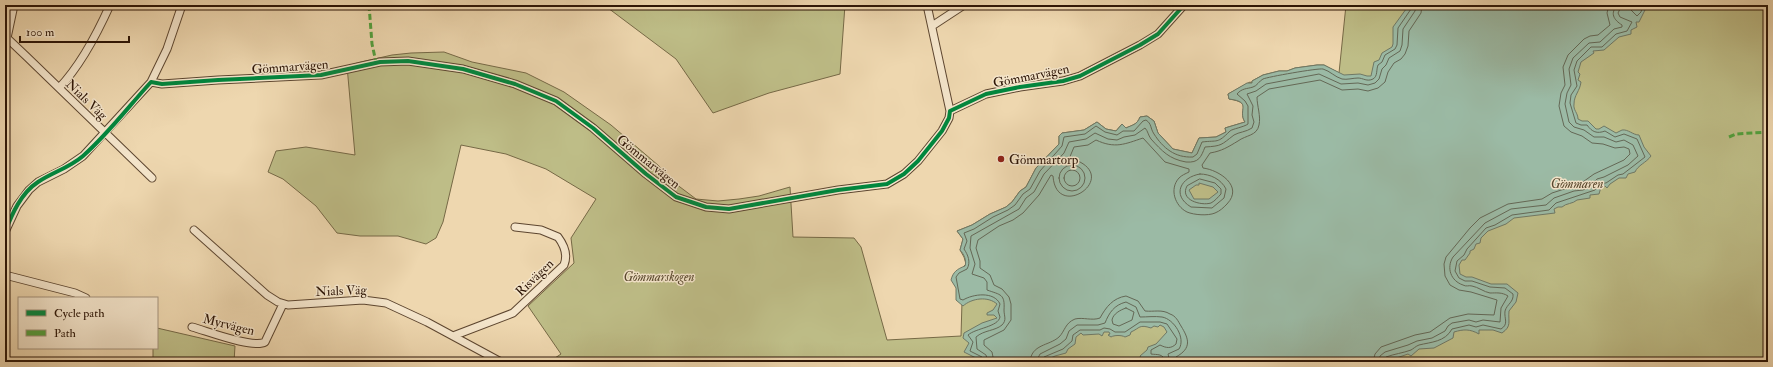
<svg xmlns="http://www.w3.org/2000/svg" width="1773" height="367" font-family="'IM FELL Double Pica',serif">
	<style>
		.green { fill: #bebd87; stroke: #766946 }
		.water { fill: #9bbaa5; stroke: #6f7865; fill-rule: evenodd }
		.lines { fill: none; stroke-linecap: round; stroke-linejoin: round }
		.shore { stroke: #646856; stroke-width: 1 }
		.minor-casing { stroke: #5d4630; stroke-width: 9 }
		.minor { stroke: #f4e5cb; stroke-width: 7 }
		.quiet { stroke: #52a03d; stroke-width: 3; stroke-dasharray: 6 3; stroke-linecap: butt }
		.cycleway-casing { stroke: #f4e5cb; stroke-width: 6 }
		.cycleway { stroke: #00873e; stroke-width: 4 }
		.poi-dot { fill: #8f2418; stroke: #f4e5cb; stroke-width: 1.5 }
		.labels { text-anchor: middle; stroke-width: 3; stroke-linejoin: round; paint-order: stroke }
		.street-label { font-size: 13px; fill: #2d1506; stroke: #f4e5cb }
		.poi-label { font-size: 13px; fill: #2d1506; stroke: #f4e5cb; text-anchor: start }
		.park-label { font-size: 13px; font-style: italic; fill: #58472d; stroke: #f4e5cb }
	</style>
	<rect width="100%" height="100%" fill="#eed7af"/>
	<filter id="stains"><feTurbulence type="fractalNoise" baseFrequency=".005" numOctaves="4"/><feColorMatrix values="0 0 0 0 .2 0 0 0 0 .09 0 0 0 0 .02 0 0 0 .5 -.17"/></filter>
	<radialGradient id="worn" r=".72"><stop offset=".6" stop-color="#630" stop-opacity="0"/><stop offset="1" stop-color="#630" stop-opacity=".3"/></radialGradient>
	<!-- green -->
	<path class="green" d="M604 5H845L840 74 769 93 713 113 676 59Z
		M1346 5H1768V362H549L561 354 528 306 574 263 571 238 596 199 546 169 506 154 461 145 443 222 436 238 426 244 398 236H360L337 233 316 206 283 179 268 172 276 151 306 147 355 155 347 66 361 62 392 55 411 53 444 52 472 62 526 73 564 92 611 125 659 166 676 184 696 199 718 201 739 199 759 196 790 187 793 237 854 238 861 247 887 340 961 336 963 267 966 264 964 257 960 250 963 239 957 231 972 225 990 214 1006 207 1012 202 1020 191 1026 187 1036 168 1059 144V136L1062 133 1084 130 1097 122 1106 129 1116 131 1122 124 1126 128C1132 125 1137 125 1140 117L1147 116 1154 121 1158 133 1173 149 1192 153 1199 138 1216 137 1226 132 1225 128 1245 122C1237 110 1254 103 1229 99L1228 94 1250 82 1252 83V81L1263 75 1279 71H1287L1295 68 1317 65H1324L1339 73Z
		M157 328 235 346 234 362H153V348H157Z"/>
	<!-- water -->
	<path class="water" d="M1409 5H1646L1647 6 1639 22H1636L1637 27 1631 30V34L1619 37 1604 50 1593 51 1594 53 1581 62 1578 72 1580 74 1578 80 1581 82C1580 91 1574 95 1574 104 1573 110 1578 113 1578 119L1582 121H1588L1596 129H1599L1604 126 1616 133C1618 132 1620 131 1622 130 1628 129 1633 135 1639 135L1644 147 1651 156C1646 163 1638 165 1635 172L1628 174 1626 178H1619L1610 184 1607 188 1605 186 1601 187 1599 194 1590 195V198L1577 200C1573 204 1566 203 1562 207H1558L1554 209 1555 213 1514 218 1506 224 1488 231 1481 238 1480 243 1476 244 1474 249 1470 251V253L1465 260H1462L1459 265 1460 274 1466 277H1472L1491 284H1507L1518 293 1516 302 1509 311C1508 322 1512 326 1502 333L1493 330H1479V334C1470 329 1464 329 1454 332L1453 338 1434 348 1419 349 1411 356 1408 354 1385 362H1163L1158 358 1142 360 1140 356 1147 350 1148 347 1156 344 1167 332 1164 327 1160 325 1158 327 1154 326 1151 328C1139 324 1140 328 1131 332L1130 335 1125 337C1122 335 1114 335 1111 337L1108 335 1110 334 1109 332H1104L1102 336 1099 334 1083 335 1081 333 1076 337 1075 344 1068 349 1066 353 1055 356 1042 362H984L964 352 969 343 963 338 964 333 982 323 997 318 994 315H987V313L993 310 997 304C988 296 972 298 963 306L956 300V288L951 280C953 272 957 269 965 266 967 261 964 254 960 250L963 239 957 231 972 225 990 214 1006 207 1012 202 1020 191 1026 187 1036 168 1059 144V136L1062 133 1084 130 1097 122 1106 129 1116 131 1122 124 1126 128C1132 125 1137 125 1140 117L1147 116 1154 121 1158 133 1173 149 1192 153 1199 138 1216 137 1226 132 1225 128 1245 122C1237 110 1253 102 1229 99L1228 94 1247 83H1252V81L1263 75 1279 71H1287L1295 68 1317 65H1324L1344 75 1360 74 1367 76H1371L1374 62 1379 60 1382 53 1392 47 1393 44V27ZM1199 183 1213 187 1218 192 1209 199H1194L1189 190 1196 185H1199Z"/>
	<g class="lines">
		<!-- shore -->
		<path class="shore" d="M1059 178a13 13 0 1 1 26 0a13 13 0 1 1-26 0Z
			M1064 178a8 8 0 1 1 16 0a8 8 0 1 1-16 0Z
			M1200 174C1210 174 1221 179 1226 189L1224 198 1212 208 1191 207C1171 195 1181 177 1200 174Z
			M1200 179 1215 183 1221 189V194C1218 197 1215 201 1211 203 1201 206 1179 200 1187 186Z
			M1126 308 1134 312 1132 320 1119 326 1113 324 1112 320C1113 314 1120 310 1126 308Z
			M983 362 982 357 970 351 973 342 968 335C976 328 998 327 1000 317L998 311 1000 304C994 291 973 294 963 300L960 299 956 277 959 273 967 269C971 262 968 255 964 249L967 241 964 233 974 229 993 217 1008 210 1015 205 1023 194 1030 189 1040 171 1062 146 1064 137 1085 134 1096 126 1105 132 1117 135 1123 131H1134L1143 121 1146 120C1152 124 1150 128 1154 134 1163 148 1175 158 1193 157L1197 154 1202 142C1218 140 1217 144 1230 131 1232 129 1244 127 1248 124V106L1245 101 1237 94C1242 88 1247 89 1253 87 1257 86 1259 81 1263 79 1267 77 1318 68 1323 69 1330 71 1335 77 1342 79 1347 80 1353 78 1358 78 1363 78 1367 82 1373 79 1378 76 1376 70 1378 65L1382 62 1385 55 1395 49 1397 45 1398 28 1411 9V5
			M988 362 986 355 977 349 976 337C984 330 995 331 1002 325 1007 320 1004 316 1004 310 1005 294 1001 295 987 290V282L984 278 972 274 975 264 970 248 971 236 1019 209 1026 198 1034 192 1044 174 1064 153 1069 142 1086 139 1095 133 1108 139 1117 140 1124 137 1135 135 1145 128C1148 131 1148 135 1151 139 1162 151 1169 159 1186 162 1199 163 1201 157 1205 147 1222 146 1221 145 1234 135 1239 132 1246 132 1252 128L1254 122 1252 115 1253 106 1247 94 1256 91 1266 84 1319 74 1341 84 1358 83 1368 85 1375 83 1379 79 1382 69 1386 65 1389 58 1400 51 1402 45 1403 29 1415 11 1416 5
			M994 362 992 352 984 345V340L1004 330 1011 320V304L1009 297 1002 289 994 285 990 275 980 268V261L976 248 978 240 999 226 1013 220 1023 213 1039 195 1051 175 1053 176C1056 220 1116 181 1080 162 1077 160 1072 160 1069 159L1074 147 1088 145 1096 140C1115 149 1125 144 1143 138L1165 162 1189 169V172C1185 174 1182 175 1179 178 1169 189 1175 206 1187 212 1194 215 1208 216 1215 213 1220 211 1223 208 1227 204 1244 186 1219 170 1203 168L1202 165 1210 153C1222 151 1228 147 1238 141 1246 135 1257 136 1259 125 1261 116 1257 106 1257 97L1269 89 1320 80 1342 90 1358 89 1368 91 1378 88 1385 82 1388 72 1394 63 1401 59 1405 54 1408 46 1409 31 1421 13 1422 5
			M1030 362C1031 344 1049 346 1059 337 1065 331 1065 323 1075 319 1083 317 1092 321 1100 318 1106 307 1113 298 1126 296L1138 301 1145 311C1154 312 1162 309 1170 314 1176 316 1178 321 1181 326 1189 339 1192 348 1176 357V362
			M1036 362 1040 354 1060 344 1066 339 1069 331 1077 325H1098L1105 323C1109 313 1114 305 1126 302L1136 307 1140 317C1147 317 1155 316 1162 317 1174 319 1186 338 1179 349L1168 354 1170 362
			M1042 362 1044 357 1063 349 1072 341 1073 335 1080 330H1100L1104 328 1110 329 1115 332H1125L1140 322H1160L1167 324 1177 339 1176 344C1171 349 1166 348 1160 345L1151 350V354C1157 355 1164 353 1165 362
			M1373 362 1375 354 1381 347 1415 335 1430 332 1450 318 1468 314 1494 315 1497 300 1471 292 1459 290 1450 285 1445 276 1444 264 1446 257 1470 228 1480 218 1508 204 1542 199 1552 193 1580 184 1594 174 1624 160 1630 154 1629 149 1624 147 1615 148 1603 144 1592 143 1582 136 1571 132 1564 126 1559 106 1561 93 1565 85 1563 67 1568 55 1584 39 1590 36 1598 35 1610 25 1607 13 1609 5
			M1379 362 1380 356 1385 352 1408 345 1417 341 1432 338 1445 331 1448 326 1452 323 1469 320 1476 322 1483 320 1500 322 1501 308 1508 296C1502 292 1496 293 1490 293 1484 292 1478 287 1472 286 1469 285 1466 287 1463 285 1451 281 1446 268 1453 257L1485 223 1511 209 1546 205 1554 198 1574 191 1583 190 1591 186 1597 179 1604 177 1628 165 1638 156 1633 145 1624 140 1616 142 1604 137H1594L1584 130 1574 127 1569 122 1565 104 1567 93 1571 85 1569 69 1573 58 1589 43 1600 42 1614 29 1622 27V25C1614 20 1609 13 1618 5
			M1384 362 1386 357C1394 354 1403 353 1411 350 1413 349 1416 346 1419 345 1431 342 1445 342 1452 329L1469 325 1476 327 1483 325 1501 329C1509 324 1504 319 1505 311 1507 304 1514 302 1513 294L1505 288 1490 287 1472 281H1465L1459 278 1455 271 1457 261 1464 255 1467 249 1486 228 1495 225 1512 215 1549 210 1556 203 1595 190 1599 183H1606L1618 175 1623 174 1645 157 1637 139 1624 134 1615 137 1605 131C1597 134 1592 132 1587 125H1581L1576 123 1570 103 1571 95 1577 86 1574 70 1577 61 1591 47H1602L1616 34 1627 31 1632 22 1620 17 1618 13 1620 9 1629 8 1637 16 1641 12 1643 5"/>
		<!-- minor casing -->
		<g class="minor-casing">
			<path id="minor" d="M927 5 950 111
				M932 26 964 5
				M5 38H7L27 57 152 178
				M7 38 14 5
				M151 82 162 84 218 80 321 75 380 62 408 61 463 69 515 84 556 101 593 128 646 174 676 197 706 207 729 209 838 190 887 184 904 174 918 161 942 131 949 118 950 111 986 94 1020 87 1063 81 1080 76 1140 45 1158 34 1184 5
				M59 88C81 65 97 34 110 5
				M194 230 267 295 278 302 288 305 363 300 386 303 427 322 501 362
				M5 232 17 206 29 190 38 182 64 169 83 156 151 82 167 49 182 5
				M5 275 75 293 86 298
				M192 327C207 331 253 349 265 342L283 304
				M453 336 513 313 564 265C568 255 564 245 558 237L541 230 515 227"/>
		</g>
		<!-- minor -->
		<use href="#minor" class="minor"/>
		<!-- quiet -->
		<path class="quiet" d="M369 5 372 44 376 62
			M1729 137 1736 134 1768 132"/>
		<!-- cycleway casing -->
		<g class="cycleway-casing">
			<path id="cycleway" d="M5 232C12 214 21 193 38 182 53 172 69 168 83 156 108 134 129 106 151 82L162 84 218 80 321 75 380 62 408 61 463 69 515 84 556 101 593 128 646 174 676 197 706 207 729 209 838 190 887 184 904 174 918 161 942 131 949 118 950 111 986 94 1020 87 1063 81 1080 76 1140 45 1158 34 1184 5"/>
		</g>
		<!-- cycleway -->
		<use href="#cycleway" class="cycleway"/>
	</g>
	<!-- markers -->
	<circle class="poi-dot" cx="1001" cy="159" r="4"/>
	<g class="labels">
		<!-- street labels -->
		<g class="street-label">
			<text transform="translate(290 66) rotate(-4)" y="5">Gömmarvägen</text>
			<text transform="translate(1031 75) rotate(-11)" y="5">Gömmarvägen</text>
			<text transform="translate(87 99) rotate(44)" y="5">Nials Väg</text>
			<text transform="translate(649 161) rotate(39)" y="5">Gömmarvägen</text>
			<text transform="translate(534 277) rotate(-44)" y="5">Risvägen</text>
			<text transform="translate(341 290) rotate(-2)" y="5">Nials Väg</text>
			<text transform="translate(229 324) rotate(14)" y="5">Myrvägen</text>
		</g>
		<!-- poi labels -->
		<g class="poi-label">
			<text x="1009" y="164">Gömmartorp</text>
		</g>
		<!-- park labels -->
		<g class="park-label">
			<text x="1577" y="188">Gömmaren</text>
			<text x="659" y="281">Gömmarskogen</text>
		</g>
	</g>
	<!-- margin -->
	<rect width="1773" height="367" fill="none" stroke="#eed7af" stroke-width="20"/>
	<rect x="6" y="6" width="1761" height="355" fill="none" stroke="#2d1506" stroke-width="2"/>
	<rect x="10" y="10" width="1753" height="347" fill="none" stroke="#2d1506"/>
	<!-- legend -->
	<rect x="18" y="297" width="140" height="52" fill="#f4e5cb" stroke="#a4927c"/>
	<rect x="26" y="310" width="20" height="6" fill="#00873e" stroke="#a4927c"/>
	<text x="54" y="317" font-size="12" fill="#2d1506">Cycle path</text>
	<rect x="26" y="330" width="20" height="6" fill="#52a03d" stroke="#a4927c"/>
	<text x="54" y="337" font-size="12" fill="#2d1506">Path</text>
	<!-- scale -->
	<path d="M20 36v6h109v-6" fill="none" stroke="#2d1506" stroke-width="2"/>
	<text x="26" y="36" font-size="12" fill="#2d1506" stroke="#f4e5cb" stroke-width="3" paint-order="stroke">100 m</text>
	<rect width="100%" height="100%" filter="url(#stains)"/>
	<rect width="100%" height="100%" fill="url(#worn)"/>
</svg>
